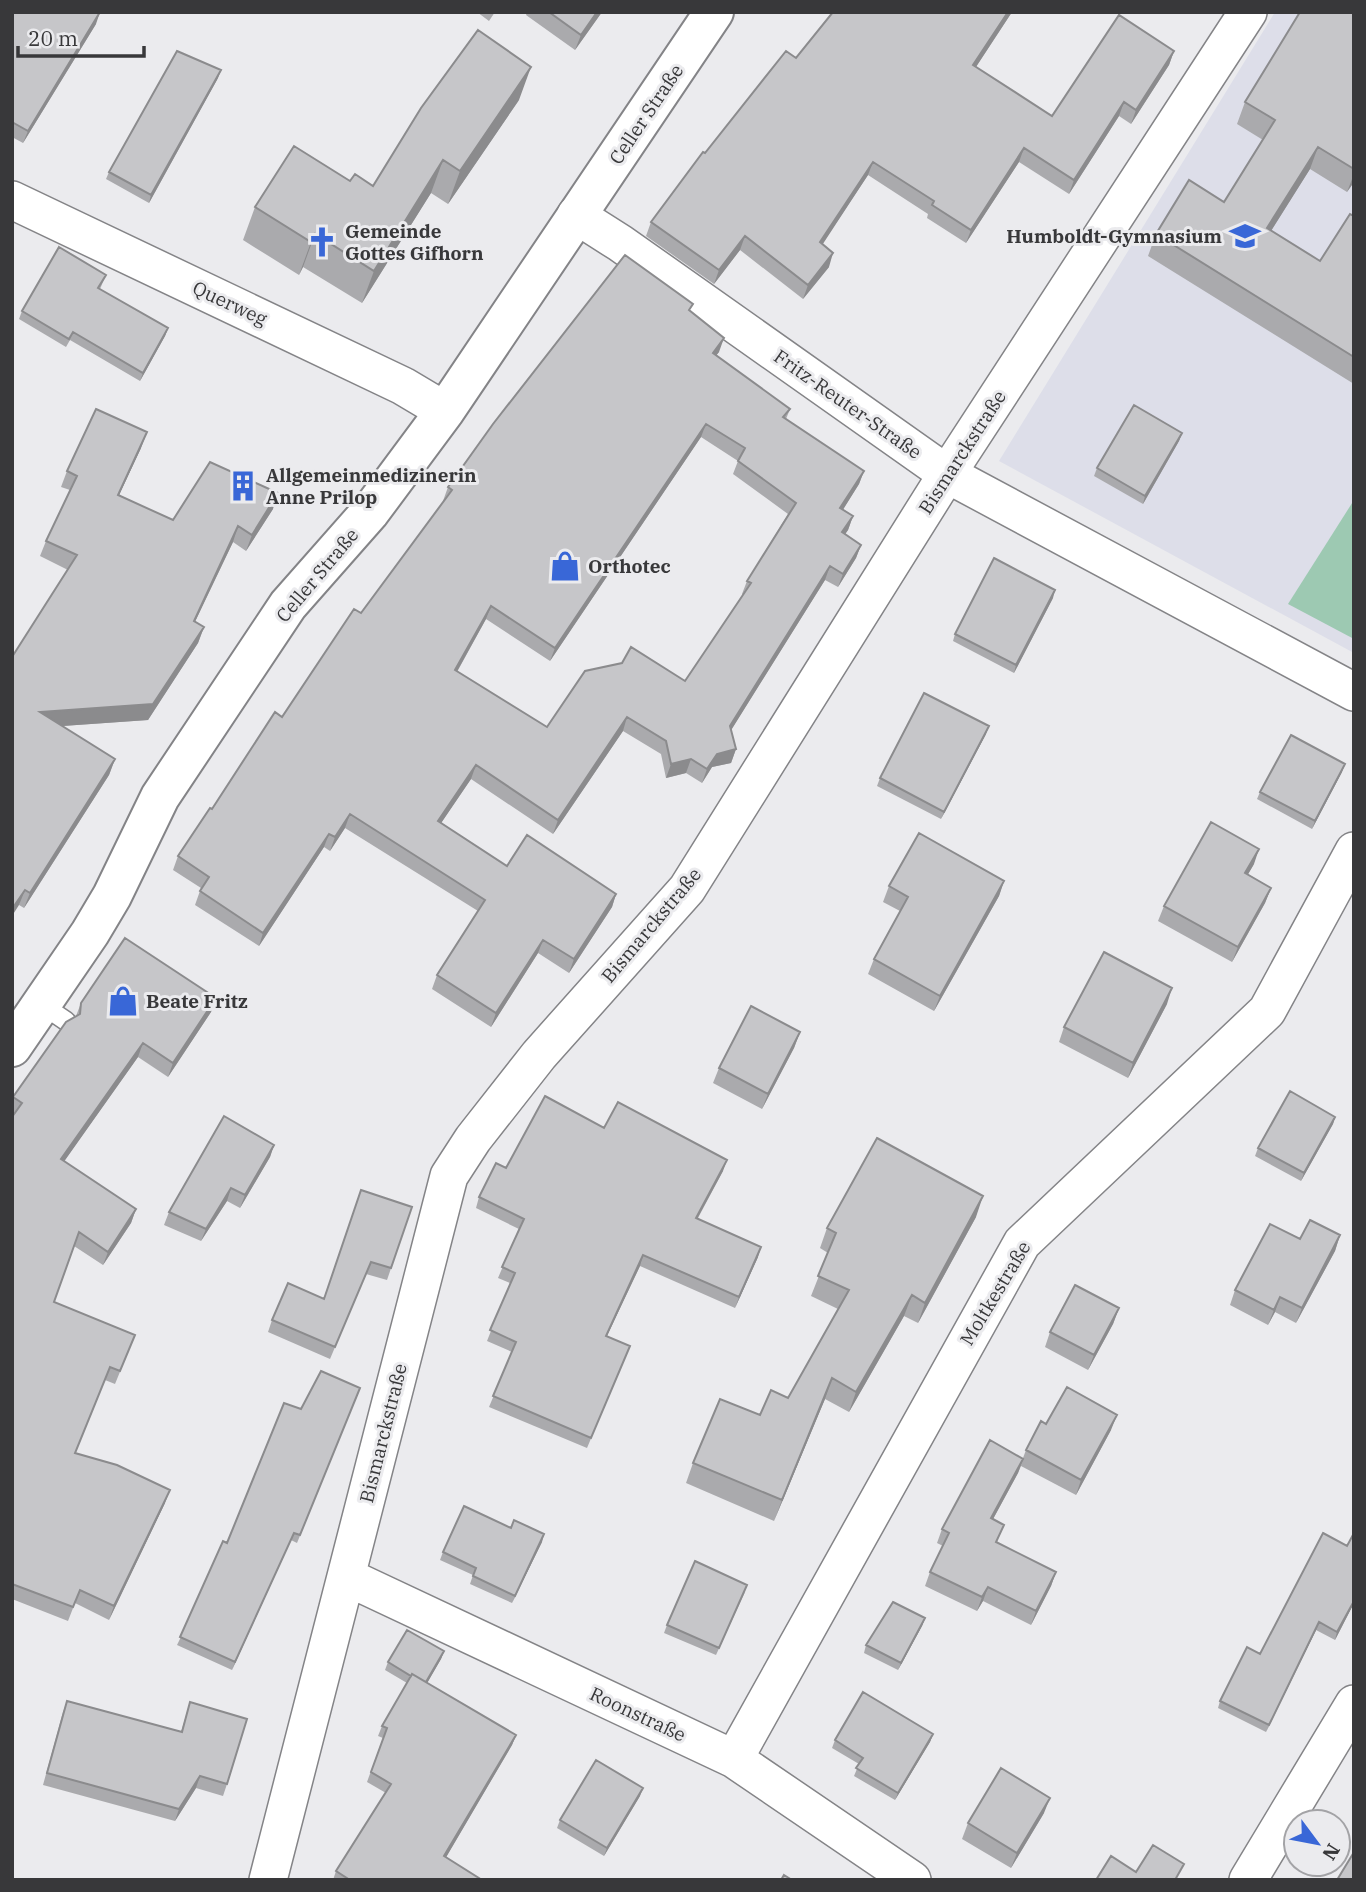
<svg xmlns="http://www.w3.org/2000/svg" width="1366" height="1892" font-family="'IBM Plex Serif',serif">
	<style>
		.built { fill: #dddee9 }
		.green { fill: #9dc9b2 }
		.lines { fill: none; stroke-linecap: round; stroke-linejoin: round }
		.lane-casing { stroke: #848487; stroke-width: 21 }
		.street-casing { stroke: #848487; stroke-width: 40 }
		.secondary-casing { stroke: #848487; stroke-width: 42 }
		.lane { stroke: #fff; stroke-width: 18 }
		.street { stroke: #fff; stroke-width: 37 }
		.secondary { stroke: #fff; stroke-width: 38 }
		.wall { fill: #aaaaad; fill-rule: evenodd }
		.shaded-wall { fill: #8b8b8d }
		.building { fill: #c6c6c9; stroke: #8b8b8d; stroke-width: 2; fill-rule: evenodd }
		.labels { text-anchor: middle; stroke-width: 6; stroke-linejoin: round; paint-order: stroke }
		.street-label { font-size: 19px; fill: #38383a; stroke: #ebebee }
		.poi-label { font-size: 19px; font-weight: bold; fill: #38383a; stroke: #ebebee; text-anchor: start }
	</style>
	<rect width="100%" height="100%" fill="#ebebee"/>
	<!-- built -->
	<path class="built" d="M1275 12H1354V653L999 461Z"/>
	<!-- green -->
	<path class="green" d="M1354 500V639L1288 604Z"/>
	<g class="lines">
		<!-- lane casing -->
		<g class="lane-casing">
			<path id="lane" d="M41 1004 66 1021"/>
		</g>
		<!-- street casing -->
		<g class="street-casing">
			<path id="street" d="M12 200 403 386 445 411
				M576 215 620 243 947 474 1354 692
				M347 1577 734 1759 912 1880
				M734 1759 1022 1243 1267 1011 1354 851
				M268 1880 449 1176 473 1139 539 1055 687 889 947 474 1248 12
				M1248 1880 1354 1704"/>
		</g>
		<!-- secondary casing -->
		<g class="secondary-casing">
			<path id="secondary" d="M12 1047 90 933 112 896 160 797 288 605 370 512 445 411 714 12"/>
		</g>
		<!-- lane -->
		<use href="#lane" class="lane"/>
		<!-- street -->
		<use href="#street" class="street"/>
		<!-- secondary -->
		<use href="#secondary" class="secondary"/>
	</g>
	<!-- wall -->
	<path class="wall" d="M12 12 96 24 23 143 12 137Z
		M477 12H495L489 21Z
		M527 12H602L575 50 526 15Z
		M833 12H1012L976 67 1052 116 1174 51 1169 65 1131 124 1119 116 1069 194 1019 162 966 243 927 218 928 214 868 175 822 244 829 267 803 299 740 250 714 284 646 236 651 222 705 153 796 58Z
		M1354 12V182L1347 192 1310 169 1271 231 1320 261 1354 216V384L1148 256 1156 234 1224 202 1263 140 1237 124 1245 102Z
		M218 78 149 203 106 179 109 172Z
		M519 100 448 204 431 193 362 303 303 267 299 275 243 240 255 207 350 181 373 186Z
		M106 275 100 289 168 328 165 336 140 381 70 340 66 347 19 319 22 311Z
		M690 312 719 352 716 355 790 409 786 419 864 471 859 484 843 509 853 516 848 530 845 534 861 545 856 558 838 587 825 580 731 730 736 749 731 763 712 767 702 783 686 773 666 778 661 754 623 731 553 834 471 779 441 823 507 866 616 894 612 907 569 973 538 953 491 1027 432 989 437 975 478 911 345 828 330 851 324 847 259 946 195 905 201 888 173 870 178 856 444 502 443 501 448 487ZM701 437 738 461 733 474 788 514 747 581 742 594 743 595 685 681 547 727 457 672 486 619 550 661Z
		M1182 433 1179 441 1143 504 1094 476 1097 468Z
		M141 448 119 495 173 520 273 509 246 551 233 542 195 622 204 627 198 643 148 720 62 726 115 759 109 775 24 908 19 905 68 570 40 556 46 541 70 490 61 487 67 471Z
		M1053 598 1014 673 953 641 955 634Z
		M986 734 941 819 877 786 880 778Z
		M1342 772 1312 829 1257 799 1260 792Z
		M1254 864 1248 874 1271 888 1265 903 1232 962 1158 921 1164 906Z
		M1004 881 999 896 934 1011 868 974 874 959 900 911 883 902 889 886Z
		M216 998 211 1012 168 1077 138 1057 64 1161 136 1209 131 1223 103 1265 74 1246 54 1302 135 1335 115 1384 105 1380 75 1453 165 1503 109 1620 75 1603 68 1621 12 1599V1117L14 1114 12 1113V1100L13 1097 76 1016 81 1003Z
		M1167 1004 1128 1078 1059 1042 1064 1027Z
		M800 1032 794 1048 762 1109 713 1083 719 1068Z
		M1335 1117 1333 1124 1301 1181 1255 1156 1258 1148Z
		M604 1128 723 1171 698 1218 758 1257 735 1308 640 1266 607 1336 630 1346 587 1448 489 1407 512 1352 487 1341 510 1283 498 1278 519 1229 476 1208 479 1197 506 1168Z
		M274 1145 270 1157 240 1208 227 1201 201 1241 164 1225 169 1212Z
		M412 1207 387 1280 366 1274 330 1359 268 1332 272 1320 324 1298Z
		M976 1217 918 1323 904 1316 849 1412 825 1399 774 1521 686 1483 693 1463 760 1415 788 1398 838 1309 811 1296 828 1253 820 1248 827 1228Z
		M1340 1235 1335 1251 1296 1323 1275 1312 1268 1325 1230 1305 1235 1290Z
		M1119 1308 1113 1324 1088 1370 1045 1347 1050 1332Z
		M360 1388 297 1543 291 1540 232 1670 177 1645 227 1543 301 1409Z
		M1046 1424 1111 1430 1076 1495 1021 1466 1018 1473 993 1519 997 1543 1056 1572 1051 1586 1031 1625 983 1601 977 1611 925 1586 930 1572 943 1546 937 1543 942 1529 1023 1458 1026 1450Z
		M542 1542 512 1603 470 1584 473 1575 440 1560 443 1552Z
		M745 1592 716 1655 664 1633 667 1625Z
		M1354 1603 1335 1640 1316 1630 1266 1732 1218 1708 1220 1701 1260 1654Z
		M925 1618 922 1626 898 1670 864 1653 866 1645Z
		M444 1651 441 1659 427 1683 516 1735 512 1745 446 1857 482 1880H333L336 1871 386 1793 367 1782 383 1738 378 1736 382 1726 407 1683 385 1670 388 1662Z
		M67 1701 181 1732 190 1702 227 1784 223 1796 196 1788 175 1821 43 1785 63 1712Z
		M933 1734 930 1742 895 1800 854 1776 859 1764 832 1748 835 1740Z
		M640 1796 604 1856 557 1828 560 1820Z
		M1044 1813 1011 1868 962 1839 968 1823Z"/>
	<!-- shaded-wall -->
	<path class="shaded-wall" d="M100 12 96 24 23 143 28 131Z
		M597 12H602L575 50 581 35Z
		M1008 12H1012L968 79 973 65Z
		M1174 51 1169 65 1131 124 1136 110Z
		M531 67 519 100 448 204 460 171Z
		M221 70 218 78 149 203 151 195Z
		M1124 102 1119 116 1069 194 1074 180Z
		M1318 147 1310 169 1259 250 1267 228Z
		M1024 148 1019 162 966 243 971 230Z
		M443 160 431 193 362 303 374 271Z
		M873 162 868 175 815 256 820 242Z
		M1354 174V182L1347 192Z
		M315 234 303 267 299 275 311 242Z
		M745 236 740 250 714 284 719 270Z
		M833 253 829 267 803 299 808 285Z
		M168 328 165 336 140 381 143 373Z
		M724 338 719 352 708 366 713 353Z
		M706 424 701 437 550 661 555 648Z
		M147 432 141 448 112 510 118 495Z
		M1182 433 1179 441 1143 504 1145 496Z
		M864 471 859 484 836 521 840 508Z
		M278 493 273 509 246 551 252 535Z
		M853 516 848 530 837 546 842 532Z
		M238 526 233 542 188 636 194 621Z
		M861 545 856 558 838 587 843 574Z
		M830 566 825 580 725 740 730 726Z
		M1055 590 1053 598 1014 673 1016 665Z
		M491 606 486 619 450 684 455 670Z
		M204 627 198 643 148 720 34 728 40 712Z
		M627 717 623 731 553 834 558 820Z
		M989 726 986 734 941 819 944 812Z
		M736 749 731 763 712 767 702 783 707 769 717 754Z
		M115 759 109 775 24 908 30 893Z
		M691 759 686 773 666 778 671 764Z
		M1345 764 1342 772 1312 829 1315 821Z
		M476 765 471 779 433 835 438 821Z
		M350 814 345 828 330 851 335 837Z
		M329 834 324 847 259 946 263 933Z
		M1259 849 1254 864 1240 888 1245 873Z
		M1004 881 999 896 934 1011 940 996Z
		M1271 888 1265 903 1232 962 1238 947Z
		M25 890 19 905 12 916V909Z
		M616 894 612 907 569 973 574 959Z
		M543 940 538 953 491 1027 496 1013Z
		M1172 988 1167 1004 1128 1078 1133 1063Z
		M216 998 211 1012 168 1077 173 1063Z
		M800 1032 794 1048 762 1109 768 1094Z
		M143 1043 138 1057 56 1173 61 1159Z
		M1335 1117 1333 1124 1301 1181 1304 1173Z
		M274 1145 270 1157 240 1208 245 1195Z
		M727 1160 723 1171 692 1228 696 1218Z
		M231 1188 227 1201 201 1241 206 1229Z
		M983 1196 976 1217 918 1323 925 1303Z
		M136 1209 131 1223 103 1265 108 1252Z
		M1340 1235 1335 1251 1296 1323 1302 1308Z
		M761 1247 758 1257 735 1308 739 1297Z
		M643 1255 640 1266 602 1346 606 1336Z
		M912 1295 904 1316 849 1412 856 1392Z
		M1280 1297 1275 1312 1268 1325 1274 1310Z
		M1119 1308 1113 1324 1088 1370 1094 1355Z
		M832 1378 825 1399 774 1521 782 1500Z
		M1117 1415 1111 1430 1076 1495 1081 1480Z
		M1023 1459 1018 1473 986 1532 991 1518Z
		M170 1490 165 1503 109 1620 114 1606Z
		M294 1533 291 1540 232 1670 235 1662Z
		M544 1534 542 1542 512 1603 515 1596Z
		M1056 1572 1051 1586 1031 1625 1036 1611Z
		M988 1587 983 1601 977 1611 982 1597Z
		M1354 1601V1603L1335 1640 1337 1632Z
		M925 1618 922 1626 898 1670 901 1663Z
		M1319 1622 1316 1630 1266 1732 1269 1725Z
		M444 1651 441 1659 422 1692 425 1684Z
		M933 1734 930 1742 895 1800 898 1793Z
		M516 1735 512 1745 441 1866 444 1856Z
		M200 1776 196 1788 175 1821 179 1809Z
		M643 1788 640 1796 604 1856 607 1848Z
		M1050 1798 1044 1813 1011 1868 1017 1853Z"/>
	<!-- building -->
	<path class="building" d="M12 12H100L28 131 12 122Z
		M549 12H597L581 35Z
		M833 12H1008L973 65 1052 116 1119 15 1174 51 1136 110 1124 102 1074 180 1024 148 971 230 932 205 934 201 873 162 820 242 833 253 808 285 745 236 719 270 651 222 703 152 705 153 786 51 796 58Z
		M1300 12H1354V169L1318 147 1267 228 1320 261 1350 214 1354 216V357L1156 234 1189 180 1224 202 1275 120 1245 102Z
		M478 30 531 67 460 171 443 160 374 271 315 234 311 242 255 207 294 146 350 181 355 174 373 186 421 108Z
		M177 51 221 70 151 195 109 172Z
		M59 247 106 275 98 288 168 328 143 373 73 332 69 339 22 311Z
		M625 255 693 304 689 310 724 338 713 353 790 409 783 417 864 471 840 508 853 516 842 532 861 545 843 574 830 566 730 726 736 749 717 754 707 769 691 759 671 764 666 741 627 717 558 820 476 765 438 821 507 866 527 835 616 894 574 959 543 940 496 1013 437 975 485 900 350 814 335 837 329 834 263 933 200 891 209 877 178 856 210 808 212 809 275 712 282 717 354 609 361 613 452 490 448 487 493 424ZM706 424 745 448 738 461 796 503 747 581 751 583 685 681 631 647 622 663 585 671 547 727 455 670 491 606 555 648Z
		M1134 405 1182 433 1145 496 1097 468Z
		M96 409 147 432 118 495 173 520 210 462 278 493 252 535 238 526 194 621 204 627 153 704 40 712 115 759 30 893 25 890 12 909V657L77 555 46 541 77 476 67 471Z
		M994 558 1055 590 1016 665 955 634Z
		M924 693 989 726 944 812 880 778Z
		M1291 735 1345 764 1315 821 1260 792Z
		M1211 822 1259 849 1245 873 1271 888 1238 947 1164 906Z
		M919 833 1004 881 940 996 874 959 908 897 889 886Z
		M125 938 216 998 173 1063 143 1043 61 1159 136 1209 108 1252 79 1232 54 1302 135 1335 120 1371 110 1367 75 1453 117 1465 170 1490 114 1606 80 1590 73 1607 12 1584V1117L22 1103 13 1097 66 1022 80 1014 81 1003Z
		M1104 952 1172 988 1133 1063 1064 1027Z
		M751 1006 800 1032 768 1094 719 1068Z
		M1290 1091 1335 1117 1304 1173 1258 1148Z
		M545 1096 604 1128 618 1102 727 1160 696 1218 761 1247 739 1297 643 1255 606 1336 630 1346 591 1438 493 1396 516 1342 490 1330 515 1273 502 1267 524 1219 479 1197 496 1163 506 1168Z
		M224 1116 274 1145 245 1195 231 1188 206 1229 169 1212Z
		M877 1138 983 1196 925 1303 912 1295 856 1392 832 1378 782 1500 693 1463 720 1399 760 1415 771 1390 788 1398 849 1290 818 1276 836 1233 827 1228Z
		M361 1190 412 1207 391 1268 371 1262 335 1347 272 1320 288 1283 324 1299Z
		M1310 1220 1340 1235 1302 1308 1280 1297 1274 1310 1235 1290 1270 1224 1300 1239Z
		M1075 1285 1119 1308 1094 1355 1050 1332Z
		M321 1371 360 1388 300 1535 294 1533 235 1662 180 1637 223 1541 227 1543 284 1403 301 1409Z
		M1067 1387 1117 1415 1081 1480 1026 1450 1041 1421 1046 1424Z
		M990 1440 1023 1459 991 1518 1004 1525 996 1542 1056 1572 1036 1611 988 1587 982 1597 930 1572 949 1533 942 1529Z
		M464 1506 511 1528 514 1520 544 1534 515 1596 473 1576 476 1568 443 1552Z
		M1323 1533 1347 1546 1354 1533V1601L1337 1632 1319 1622 1269 1725 1220 1701 1247 1647 1260 1654Z
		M695 1561 747 1585 719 1648 667 1625Z
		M893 1602 925 1618 901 1663 866 1645Z
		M407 1630 444 1651 426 1682 412 1674 411 1676 388 1662Z
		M412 1674 516 1735 444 1856 482 1880H350L336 1871 391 1784 371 1772 387 1728 382 1726Z
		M863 1692 933 1734 898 1793 856 1768 863 1758 835 1740Z
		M67 1701 182 1732 190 1702 247 1719 227 1784 200 1776 179 1809 47 1773Z
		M596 1760 643 1788 607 1848 560 1820Z
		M1001 1768 1050 1798 1017 1853 968 1823Z
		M1153 1845 1184 1864 1175 1880H1096L1111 1856 1136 1872Z
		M1354 1852V1880H1337Z
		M784 1875 792 1880H781Z"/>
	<!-- icons -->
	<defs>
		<g id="school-bare" transform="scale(2.415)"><path d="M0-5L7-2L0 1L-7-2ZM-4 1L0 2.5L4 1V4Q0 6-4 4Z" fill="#3967d7" stroke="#ebebee" stroke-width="2.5" paint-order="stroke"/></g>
		<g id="church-bare" transform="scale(2.415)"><path d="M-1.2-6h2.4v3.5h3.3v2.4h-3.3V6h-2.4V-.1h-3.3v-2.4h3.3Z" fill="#3967d7" stroke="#ebebee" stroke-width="2.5" paint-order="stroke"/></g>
		<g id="building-bare" transform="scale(2.415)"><path d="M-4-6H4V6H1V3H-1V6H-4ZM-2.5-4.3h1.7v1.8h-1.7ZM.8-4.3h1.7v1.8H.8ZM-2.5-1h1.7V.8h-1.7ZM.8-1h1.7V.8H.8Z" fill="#3967d7" stroke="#ebebee" stroke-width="2.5" paint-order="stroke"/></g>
		<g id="shop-bare" transform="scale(2.415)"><path d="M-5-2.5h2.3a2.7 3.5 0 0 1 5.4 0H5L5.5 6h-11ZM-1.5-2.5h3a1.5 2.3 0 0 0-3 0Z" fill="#3967d7" stroke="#ebebee" stroke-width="2.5" paint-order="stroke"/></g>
	</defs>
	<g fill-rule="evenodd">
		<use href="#school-bare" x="1245" y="236"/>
		<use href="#church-bare" x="322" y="242"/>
		<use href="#building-bare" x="243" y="486"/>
		<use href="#shop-bare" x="565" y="566"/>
		<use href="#shop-bare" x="123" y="1001"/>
	</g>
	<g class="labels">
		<!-- street labels -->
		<g class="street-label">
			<text transform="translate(646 114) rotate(-56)" y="7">Celler Straße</text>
			<text transform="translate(230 303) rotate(25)" y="7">Querweg</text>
			<text transform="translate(848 404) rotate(35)" y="7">Fritz-Reuter-Straße</text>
			<text transform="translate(962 452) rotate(-57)" y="7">Bismarckstraße</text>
			<text transform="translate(317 575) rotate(-50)" y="7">Celler Straße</text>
			<text transform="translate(651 925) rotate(-50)" y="7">Bismarckstraße</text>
			<text transform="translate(995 1293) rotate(-59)" y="7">Moltkestraße</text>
			<text transform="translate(383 1433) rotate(-76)" y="7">Bismarckstraße</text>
			<text transform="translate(638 1714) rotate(25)" y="7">Roonstraße</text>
		</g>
		<!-- poi labels -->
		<g class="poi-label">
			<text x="345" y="238">Gemeinde<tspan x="345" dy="22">Gottes Gifhorn</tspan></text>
			<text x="1222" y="243" text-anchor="end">Humboldt-Gymnasium</text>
			<text x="266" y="482">Allgemeinmedizinerin<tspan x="266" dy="22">Anne Prilop</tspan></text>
			<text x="588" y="573">Orthotec</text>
			<text x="146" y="1008">Beate Fritz</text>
		</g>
	</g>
	<!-- border -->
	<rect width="1366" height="1892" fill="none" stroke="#38383a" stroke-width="28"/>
	<!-- north arrow -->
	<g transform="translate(1317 1843) rotate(122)"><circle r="33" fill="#ebebee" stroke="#a3a3a6" stroke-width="2"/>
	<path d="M0-5L12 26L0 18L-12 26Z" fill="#3967d7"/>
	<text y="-10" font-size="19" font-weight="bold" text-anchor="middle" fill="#38383a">N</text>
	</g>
	<!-- scale -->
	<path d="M18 46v10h126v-10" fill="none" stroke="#38383a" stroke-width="3.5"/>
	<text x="28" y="46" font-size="21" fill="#38383a" stroke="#ebebee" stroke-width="5" paint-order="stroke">20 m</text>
</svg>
